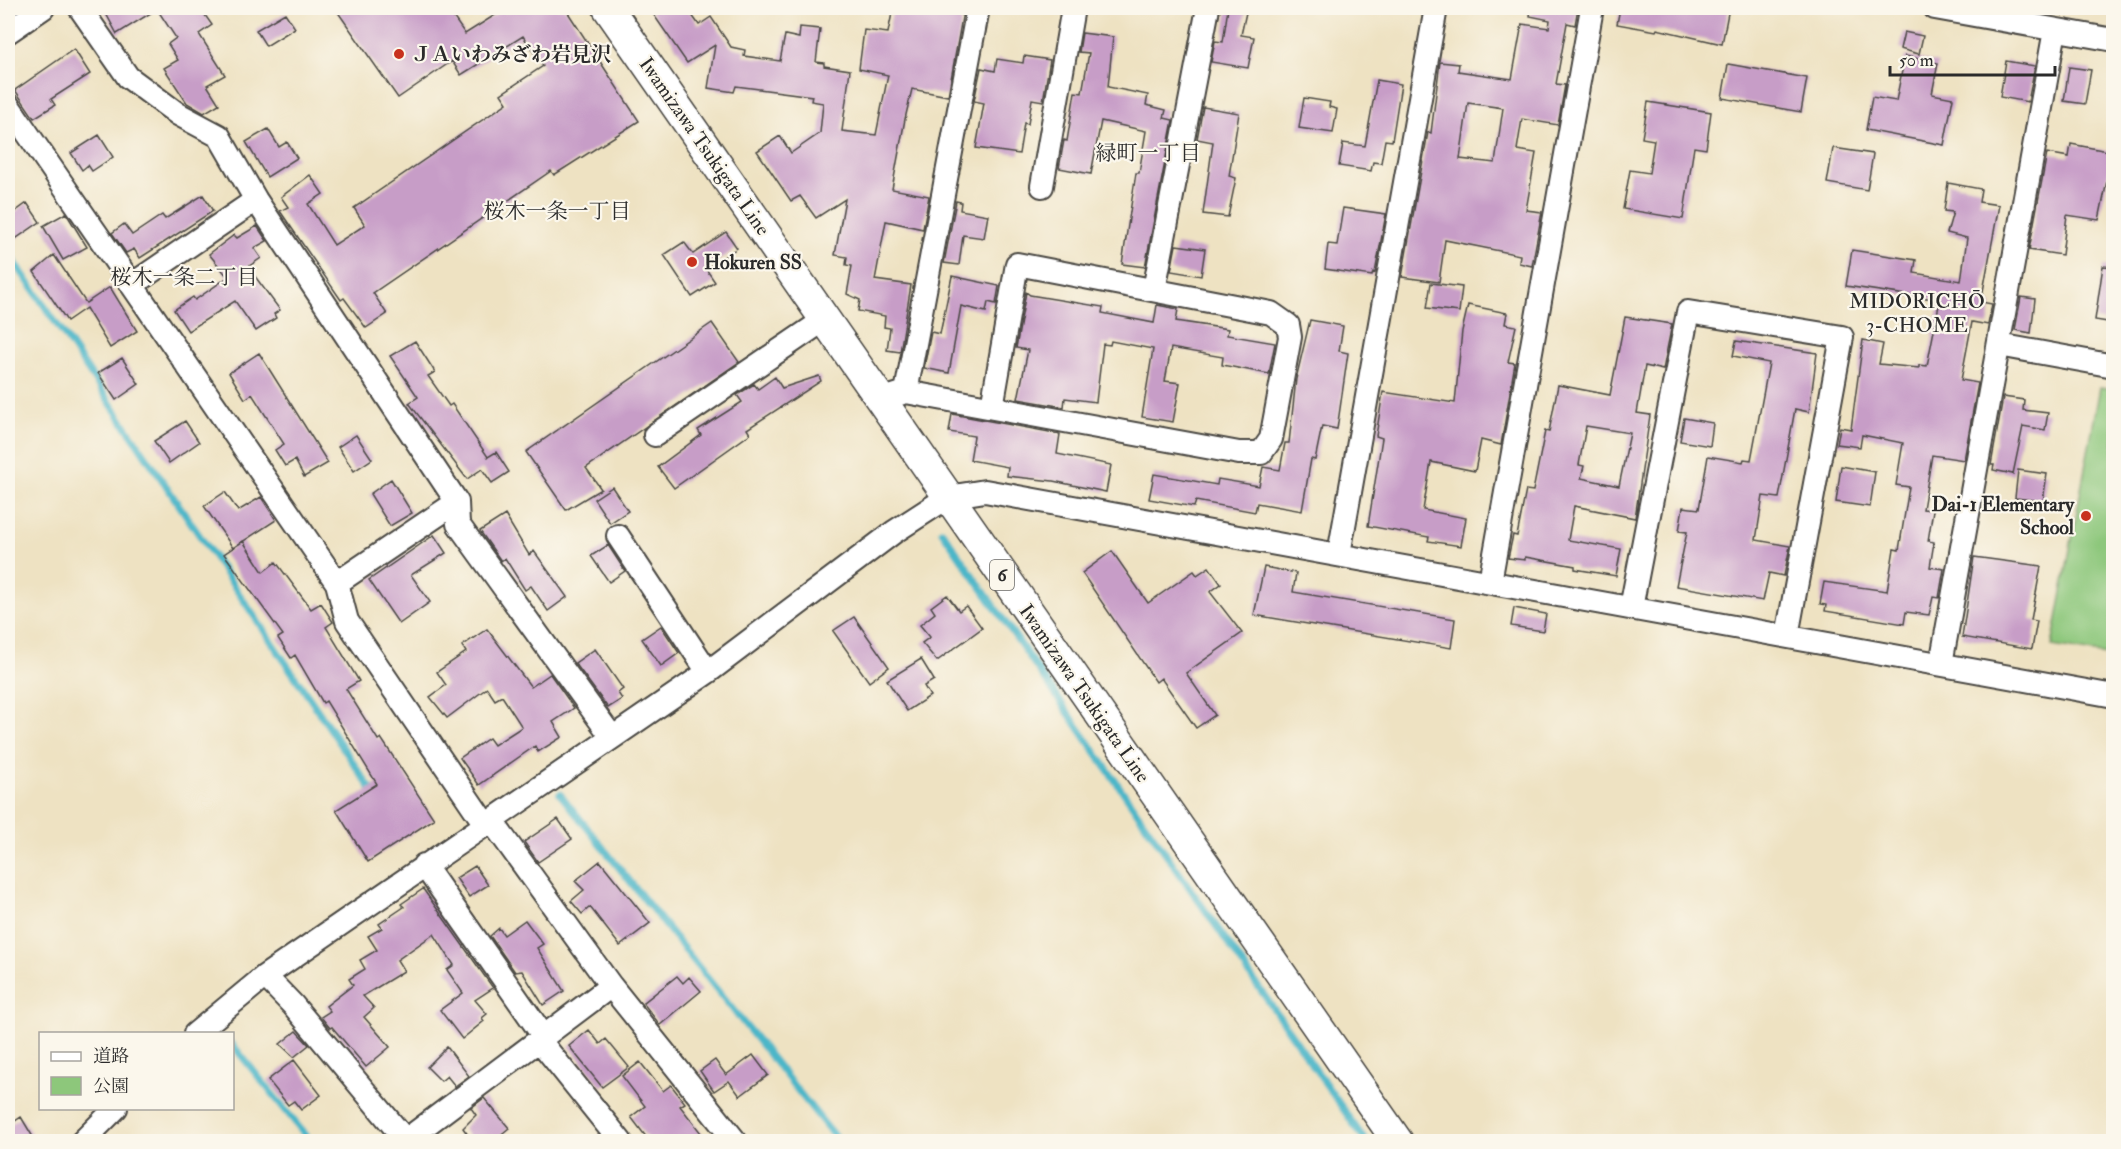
<svg xmlns="http://www.w3.org/2000/svg" width="2121" height="1149" font-family="'IM FELL Double Pica','Noto Serif JP',serif">
	<style>
		.green { fill: #8dc77b; stroke: #5c7953; stroke-width: 1.5 }
		.lines { fill: none; stroke-linecap: round; stroke-linejoin: round }
		.stream { stroke: #4bb6c8; stroke-width: 7 }
		.building { fill: #c79dc7; fill-rule: evenodd }
		.minor-casing { stroke: #484642; stroke-width: 26 }
		.major-casing { stroke: #484642; stroke-width: 33 }
		.minor { stroke: #fff; stroke-width: 22 }
		.major { stroke: #fff; stroke-width: 30 }
		.poi-dot { fill: #c8321e; stroke: #fbf7ec; stroke-width: 2 }
		.labels { text-anchor: middle; stroke-width: 4.5; stroke-linejoin: round; paint-order: stroke }
		.shield { fill: #fbf7ec; stroke: #696865; stroke-width: 1.5 }
		.shield-label { font-size: 18px; font-weight: bold; fill: #2b2b2b }
		.poi-label { font-size: 20px; font-weight: bold; fill: #2b2b2b; stroke: #fbf7ec; text-anchor: start }
		.street-label { font-size: 20px; fill: #2b2b2b; stroke: #fbf7ec }
		.neighbourhood-label { font-size: 21px; fill: #2b2b2b; stroke: #fbf7ec }
	</style>
	<rect width="100%" height="100%" fill="#fbf7ec"/>
	<filter id="ink" filterUnits="userSpaceOnUse"><feTurbulence type="fractalNoise" baseFrequency=".0167" numOctaves="2"/><feDisplacementMap in="SourceGraphic" scale="12" xChannelSelector="R" yChannelSelector="G"/><feConvolveMatrix kernelMatrix="1 2 1 2 8 2 1 2 1" color-interpolation-filters="sRGB"/></filter>
	<filter id="wash" filterUnits="userSpaceOnUse"><feTurbulence type="fractalNoise" baseFrequency=".008" numOctaves="4" result="noise"/><feDisplacementMap in="SourceGraphic" scale="24" xChannelSelector="R" yChannelSelector="G"/><feGaussianBlur stdDeviation="1.35" result="paint"/><feColorMatrix in="noise" values="0 0 0 0 0 0 0 0 0 0 0 0 0 0 0 0 0 1.4 0 .05"/><feComposite in="paint" operator="in"/></filter>
	<g filter="url(#wash)">
		<rect width="100%" height="100%" fill="#eee2c2"/>
		<!-- green -->
		<path class="green" d="M2100 387 2114 389 2113 656 2052 646Z"/>
		<g class="lines">
			<!-- stream -->
			<path class="stream" d="M8 252 375 795
				M942 531 1366 1142
				M560 794 839 1142
				M232 1044 311 1142"/>
		</g>
		<g id="blocks">
			<!-- building -->
			<path class="building" d="M103 8H200L212 25 199 34 225 75 207 85 219 104 204 113 187 103 164 68 178 60 168 44 176 38 157 9 117 34Z
				M335 8H447L465 34 503 10 506 13 514 8H565L639 121 554 175 551 171 373 293 387 314 366 328 344 298 341 300 280 211 288 207 281 197 310 175 323 194 308 204 334 245 365 225 354 208 507 103 501 94 543 66 523 36 461 75 452 61 398 98Z
				M649 8H687L699 25 711 17 731 47 745 50 744 56 780 61 785 35 799 38 800 27 820 29 816 62 824 63V66L850 70 842 131 876 135 888 75 859 69 864 30 888 33 893 8H943L963 12 948 96 912 89 905 119 892 189 929 196 923 229 886 221 875 280 911 285 900 352 887 350 890 328 884 327 885 316 858 311 860 300 847 294 852 266 846 265 847 257 835 255 845 199 816 218 800 196 791 201 757 151 780 136 791 153 820 133 823 103 811 101 812 96 736 86 734 92 708 88 715 45 687 63Z
				M1228 8H1247L1241 35 1254 37 1248 68 1211 62 1215 41 1223 42Z
				M1531 8H1578L1575 25 1567 23 1556 84 1565 85 1558 125 1522 119 1517 150 1536 153 1526 210 1542 212 1532 266 1519 263 1520 255 1445 240 1439 282 1402 277 1428 132 1431 133 1440 62 1459 64 1458 71 1512 79 1522 24 1549 28 1550 20 1530 16ZM1468 103 1503 108 1495 163 1460 159Z
				M1620 8H1729L1722 44 1657 29 1656 31 1617 24Z
				M285 13 295 28 266 46 256 30Z
				M1904 32 1923 36 1919 54 1900 49Z
				M1082 33 1113 37 1108 87 1148 95 1146 105 1166 110 1164 118 1173 120 1145 267 1122 264 1136 173H1139L1146 131 1101 121 1091 174 1059 168 1064 140 1067 141 1075 92 1082 93 1089 53 1079 52Z
				M74 49 90 74 51 99 55 105 34 118 15 90Z
				M1024 56 1050 60 1043 101 1032 99 1028 124 1024 123 1019 154 976 148 984 103 974 101 981 68 995 71 997 59 1023 63Z
				M1905 56 1938 63 1932 94 1953 98 1944 145 1866 130 1872 97 1896 101Z
				M2006 61 2035 66 2028 102 2000 97Z
				M1728 64 1807 78 1801 112 1722 98Z
				M2069 67 2091 70 2085 104 2064 101Z
				M1377 80 1401 84 1392 141 1385 140 1381 163 1373 162 1371 171 1339 166 1343 143 1365 146Z
				M1304 98 1330 102 1329 107 1337 109 1333 133 1299 128Z
				M1648 102 1711 112 1706 149 1694 147 1683 219 1623 209 1630 170 1649 173 1654 140 1642 138Z
				M1203 107 1239 113 1229 176 1236 178 1228 217 1203 214 1213 142 1197 139Z
				M268 129 279 147 287 142 297 158 267 177 246 142Z
				M99 135 113 157 92 171 88 165 82 170 71 153Z
				M2071 144 2113 152 2099 220 2067 215 2062 255 2029 250 2047 153 2069 157Z
				M1833 148 1873 154 1867 190 1827 183Z
				M1948 183 1981 189 1979 202 1999 205 1981 302 1992 304 1988 325 1972 322 1961 380 1978 383 1964 460 1932 455 1923 509 1933 510 1928 541 1934 542 1930 567 1944 569 1939 598 1933 597 1929 615 1906 612 1904 624 1825 611 1826 605 1820 604 1824 582 1887 591 1894 549 1899 550 1909 487 1896 485 1903 443 1862 435 1860 447 1837 444 1840 427 1851 429 1863 340 1883 344 1879 364 1919 368V365L1927 366 1940 300 1846 286 1852 250 1916 260 1914 273 1961 281 1967 238 1947 233 1953 212 1944 211Z
				M203 195 213 211 140 258 134 249 126 253 112 233 124 224 132 235 162 215 165 219Z
				M956 201 961 202 960 210 988 215 984 238 963 235 959 265 944 263Z
				M27 203 40 222 8 244V217Z
				M1343 208 1386 214 1375 273 1373 272 1372 276 1325 269 1328 244 1337 245Z
				M66 213 87 247 63 260 43 226Z
				M257 226 267 241 254 248 261 258 248 267 280 310 274 314 276 318 256 331 235 301 188 331 174 310 193 297 195 300 228 277 209 254 234 235 237 238Z
				M726 232 737 248 706 269 715 282 692 297 664 255 684 242 693 254Z
				M1176 245 1205 249 1201 276 1171 271Z
				M54 255 86 303 110 287 137 331 110 348 86 308 67 321 34 272Z
				M2103 266 2114 267V323L2095 320Z
				M952 276 999 286 996 304 988 302 986 312 961 306 949 373 924 368 931 332 940 334Z
				M1431 283 1462 287 1459 312 1427 308Z
				M1026 292 1030 295 1103 307 1102 313 1154 323 1157 305 1178 309 1176 321 1228 329 1227 335 1275 343 1269 374 1222 365 1223 357 1171 348 1165 381 1180 383 1173 422 1142 417 1153 349 1111 341 1110 345 1103 344 1096 402 1065 398 1064 407 1018 399 1028 350 1016 348Z
				M2021 297 2035 299 2031 333 2015 330Z
				M1468 305 1507 313 1505 324 1516 326 1508 362 1515 363 1501 445 1481 440 1475 471 1431 462 1423 510 1466 518 1461 546 1428 541 1429 537 1368 526 1382 438 1376 436 1383 392 1455 403 1462 331Z
				M1625 317 1672 324 1663 370 1645 366 1637 413 1650 415 1635 518 1574 506 1568 540 1621 549 1616 576 1575 569V566L1525 557V560L1508 558 1513 535 1517 536 1526 490 1533 491 1545 431 1549 432 1558 385 1610 395ZM1586 426 1630 433 1619 486 1581 478 1584 466 1579 465Z
				M1310 320 1343 326 1339 351 1348 353 1337 429 1322 426 1315 460 1311 459 1302 511 1257 503 1255 512 1196 501 1194 507 1149 499 1154 474 1217 485 1218 479 1259 486 1263 467 1280 470 1285 443H1289L1296 379Z
				M712 323 739 362 586 468 601 489 566 510 526 452Z
				M415 341 435 372 428 376 449 406 452 404 488 457 496 452 509 472 492 483 482 469 467 479 409 403 418 397 390 356Z
				M1736 341 1817 353 1809 412 1795 409 1779 498 1763 496 1756 540 1790 546 1784 576 1769 573 1763 601 1676 586 1687 532 1679 531 1683 507 1699 509 1708 456 1743 462 1744 459 1751 460 1769 363 1733 356Z
				M259 353 328 463 304 477 295 460 285 466 275 450 284 444 252 394 245 399 229 373Z
				M122 358 139 384 116 400 98 373Z
				M819 376 821 381 747 429 750 434 674 488 658 467 701 435 698 430 742 402 737 395 754 384 758 389 775 377 782 388Z
				M2003 397 2024 400 2023 410 2048 413 2045 430 2023 426 2013 474 1993 470 1994 465H1991Z
				M952 414 1060 434 1057 454 1111 465 1106 492 1053 481 1007 476 1008 467 970 460 974 436 949 432Z
				M1684 418 1713 423 1710 446 1680 441Z
				M185 421 199 442 169 463 154 441Z
				M356 435 372 459 354 471 338 447Z
				M1841 466 1875 472 1870 507 1836 502Z
				M2018 470 2047 474 2043 501 2015 498Z
				M391 479 412 513 390 526 370 494Z
				M612 487 628 511 610 523 594 499Z
				M225 492 238 511 261 497 276 520 233 548 204 506Z
				M505 515 529 555 534 551 567 597 548 611 531 586 525 590 505 558 501 561 480 531Z
				M434 535 446 553 411 575 430 602 399 624 369 580Z
				M243 541 263 572 276 562 311 609 321 603 333 622 326 627 359 681 346 689 378 740 381 738 434 819 368 862 336 810 377 784 326 701 323 703 295 655 291 658 278 638 283 635 224 554Z
				M608 545 625 571 609 582 591 556Z
				M1112 551 1148 603 1194 571 1197 575 1209 567 1221 584 1210 592 1242 633 1186 673 1215 715 1196 728 1161 678 1156 682 1082 573Z
				M1974 557 2041 566 2031 620 2037 621 2032 649 1962 637Z
				M1264 567 1296 573 1293 592 1455 619 1451 648 1254 615Z
				M947 595 959 611 966 606 982 628 937 661 922 643 930 637 920 625 935 613 931 607Z
				M1514 608 1546 614 1543 631 1511 626Z
				M854 617 889 667 869 682 833 631Z
				M661 626 679 653 661 666 642 639Z
				M487 629 531 687 550 674 574 708 553 722 562 737 538 752 535 746 479 785 460 758 489 738 494 745 522 727 502 696 495 700 487 688 447 718 430 697 446 685 437 672 466 652 462 646Z
				M595 649 623 689 618 693 622 699 608 708 575 663Z
				M921 659 934 680 924 686 930 696 907 711 887 680Z
				M558 819 572 839 538 862 524 842Z
				M600 861 650 923 620 946 590 907 582 914 571 901 584 890 575 881Z
				M475 866 488 885 469 897 456 878Z
				M423 889 493 988 475 1000 487 1014 482 1018 484 1021 462 1039 440 1010 463 993 447 970 454 965 434 934 397 960 404 971 363 996 374 1008 364 1017 390 1047 366 1067 332 1027 330 1028 321 1017 330 1011 326 1006 353 985 349 979 365 969 360 960 377 950 368 936 382 928 379 924 404 907 401 904Z
				M525 920 543 944 537 948 564 991 543 1005 522 971 515 972 490 936 499 928 504 935Z
				M677 976 683 983 689 977 701 991 660 1025 643 1003Z
				M589 1030 600 1044 606 1039 629 1067 602 1087 569 1046Z
				M296 1031 309 1045 294 1057 280 1044Z
				M447 1047 469 1076 455 1086 447 1076 441 1081 427 1067Z
				M753 1055 768 1075 740 1096 729 1081 714 1091 700 1071 715 1060 726 1075Z
				M294 1060 321 1095 301 1110 294 1101 288 1105 268 1080Z
				M640 1062 663 1091 671 1085 685 1103 680 1106 708 1142H650L631 1117 645 1106 622 1076Z
				M484 1098 509 1128 492 1142H473L463 1128 476 1115 471 1108Z
				M21 1117 36 1142H8V1126Z"/>
		</g>
	</g>
	<g filter="url(#ink)">
		<use href="#blocks" fill-opacity="0" stroke="#484642" stroke-width="1.5"/>
		<g class="lines">
			<!-- minor casing -->
			<g class="minor-casing">
				<path id="minor" d="M80 8 128 77 178 114 219 136 256 200 457 502 458 524 612 737
					M1935 8 2114 40
					M8 32 43 8
					M8 105 337 583
					M1042 186 1073 8
					M133 284 256 200
					M1154 290 1208 8
					M1999 345 2114 366
					M906 392 978 8
					M880 400 906 392 1239 453H1261L1271 439 1290 337 1288 325 1271 313 1017 264 992 407
					M655 435 824 320
					M457 502 337 583 347 621 485 824
					M618 536 708 672
					M1339 554 1436 8
					M1490 582 1592 8
					M1631 608 1688 312 1842 337 1787 636
					M1941 664 2055 30
					M491 820 611 986 736 1142
					M424 865 544 1037
					M265 976 293 1005 407 1142
					M195 1034 265 976 708 672 894 532 948 497 985 491 2114 696
					M540 1041 621 1142
					M406 1140 611 986
					M82 1142 116 1108"/>
			</g>
			<!-- major casing -->
			<g class="major-casing">
				<path id="major" d="M608 8 1398 1142"/>
			</g>
			<!-- minor -->
			<use href="#minor" class="minor"/>
			<!-- major -->
			<use href="#major" class="major"/>
		</g>
	</g>
	<!-- markers -->
	<g class="poi-dot">
		<circle cx="399" cy="54" r="6"/>
		<circle cx="692" cy="262" r="6"/>
		<circle cx="2086" cy="516" r="6"/>
	</g>
	<g class="labels">
		<!-- shield labels -->
		<rect class="shield" x="990" y="560" width="24" height="30" rx="4.5"/>
		<g class="shield-label">
			<text x="1002" y="581">6</text>
		</g>
		<!-- poi labels -->
		<g class="poi-label">
			<text x="411" y="61">ＪＡいわみざわ岩見沢</text>
			<text x="704" y="269">Hokuren SS</text>
			<text x="2074" y="511" text-anchor="end">Dai-1 Elementary<tspan x="2074" dy="23">School</tspan></text>
		</g>
		<!-- street labels -->
		<g class="street-label">
			<text transform="translate(705 146) rotate(55)" y="7">Iwamizawa Tsukigata Line</text>
			<text transform="translate(1085 693) rotate(55)" y="7">Iwamizawa Tsukigata Line</text>
		</g>
		<!-- neighbourhood labels -->
		<g class="neighbourhood-label">
			<text x="1148" y="160">緑町一丁目</text>
			<text x="557" y="218">桜木一条一丁目</text>
			<text x="184" y="284">桜木一条二丁目</text>
			<text x="1917" y="308">MIDORICHŌ<tspan x="1917" dy="24">3-CHOME</tspan></text>
		</g>
	</g>
	<!-- margin -->
	<rect width="2121" height="1149" fill="none" stroke="#fbf7ec" stroke-width="30"/>
	<!-- legend -->
	<rect x="39" y="1032" width="195" height="78" fill="#fbf7ec" stroke="#a8a59f" stroke-width="1.5"/>
	<rect x="51" y="1052" width="30" height="9" fill="#ffffff" stroke="#a8a59f" stroke-width="1.5"/>
	<text x="93" y="1062" font-size="18" fill="#2b2b2b">道路</text>
	<rect x="51" y="1077" width="30" height="18" fill="#8dc77b" stroke="#a8a59f" stroke-width="1.5"/>
	<text x="93" y="1092" font-size="18" fill="#2b2b2b">公園</text>
	<!-- scale -->
	<path d="M1890 66v9h165v-9" fill="none" stroke="#2b2b2b" stroke-width="3"/>
	<text x="1899" y="66" font-size="18" fill="#2b2b2b" stroke="#fbf7ec" stroke-width="4.5" paint-order="stroke">50 m</text>
</svg>
